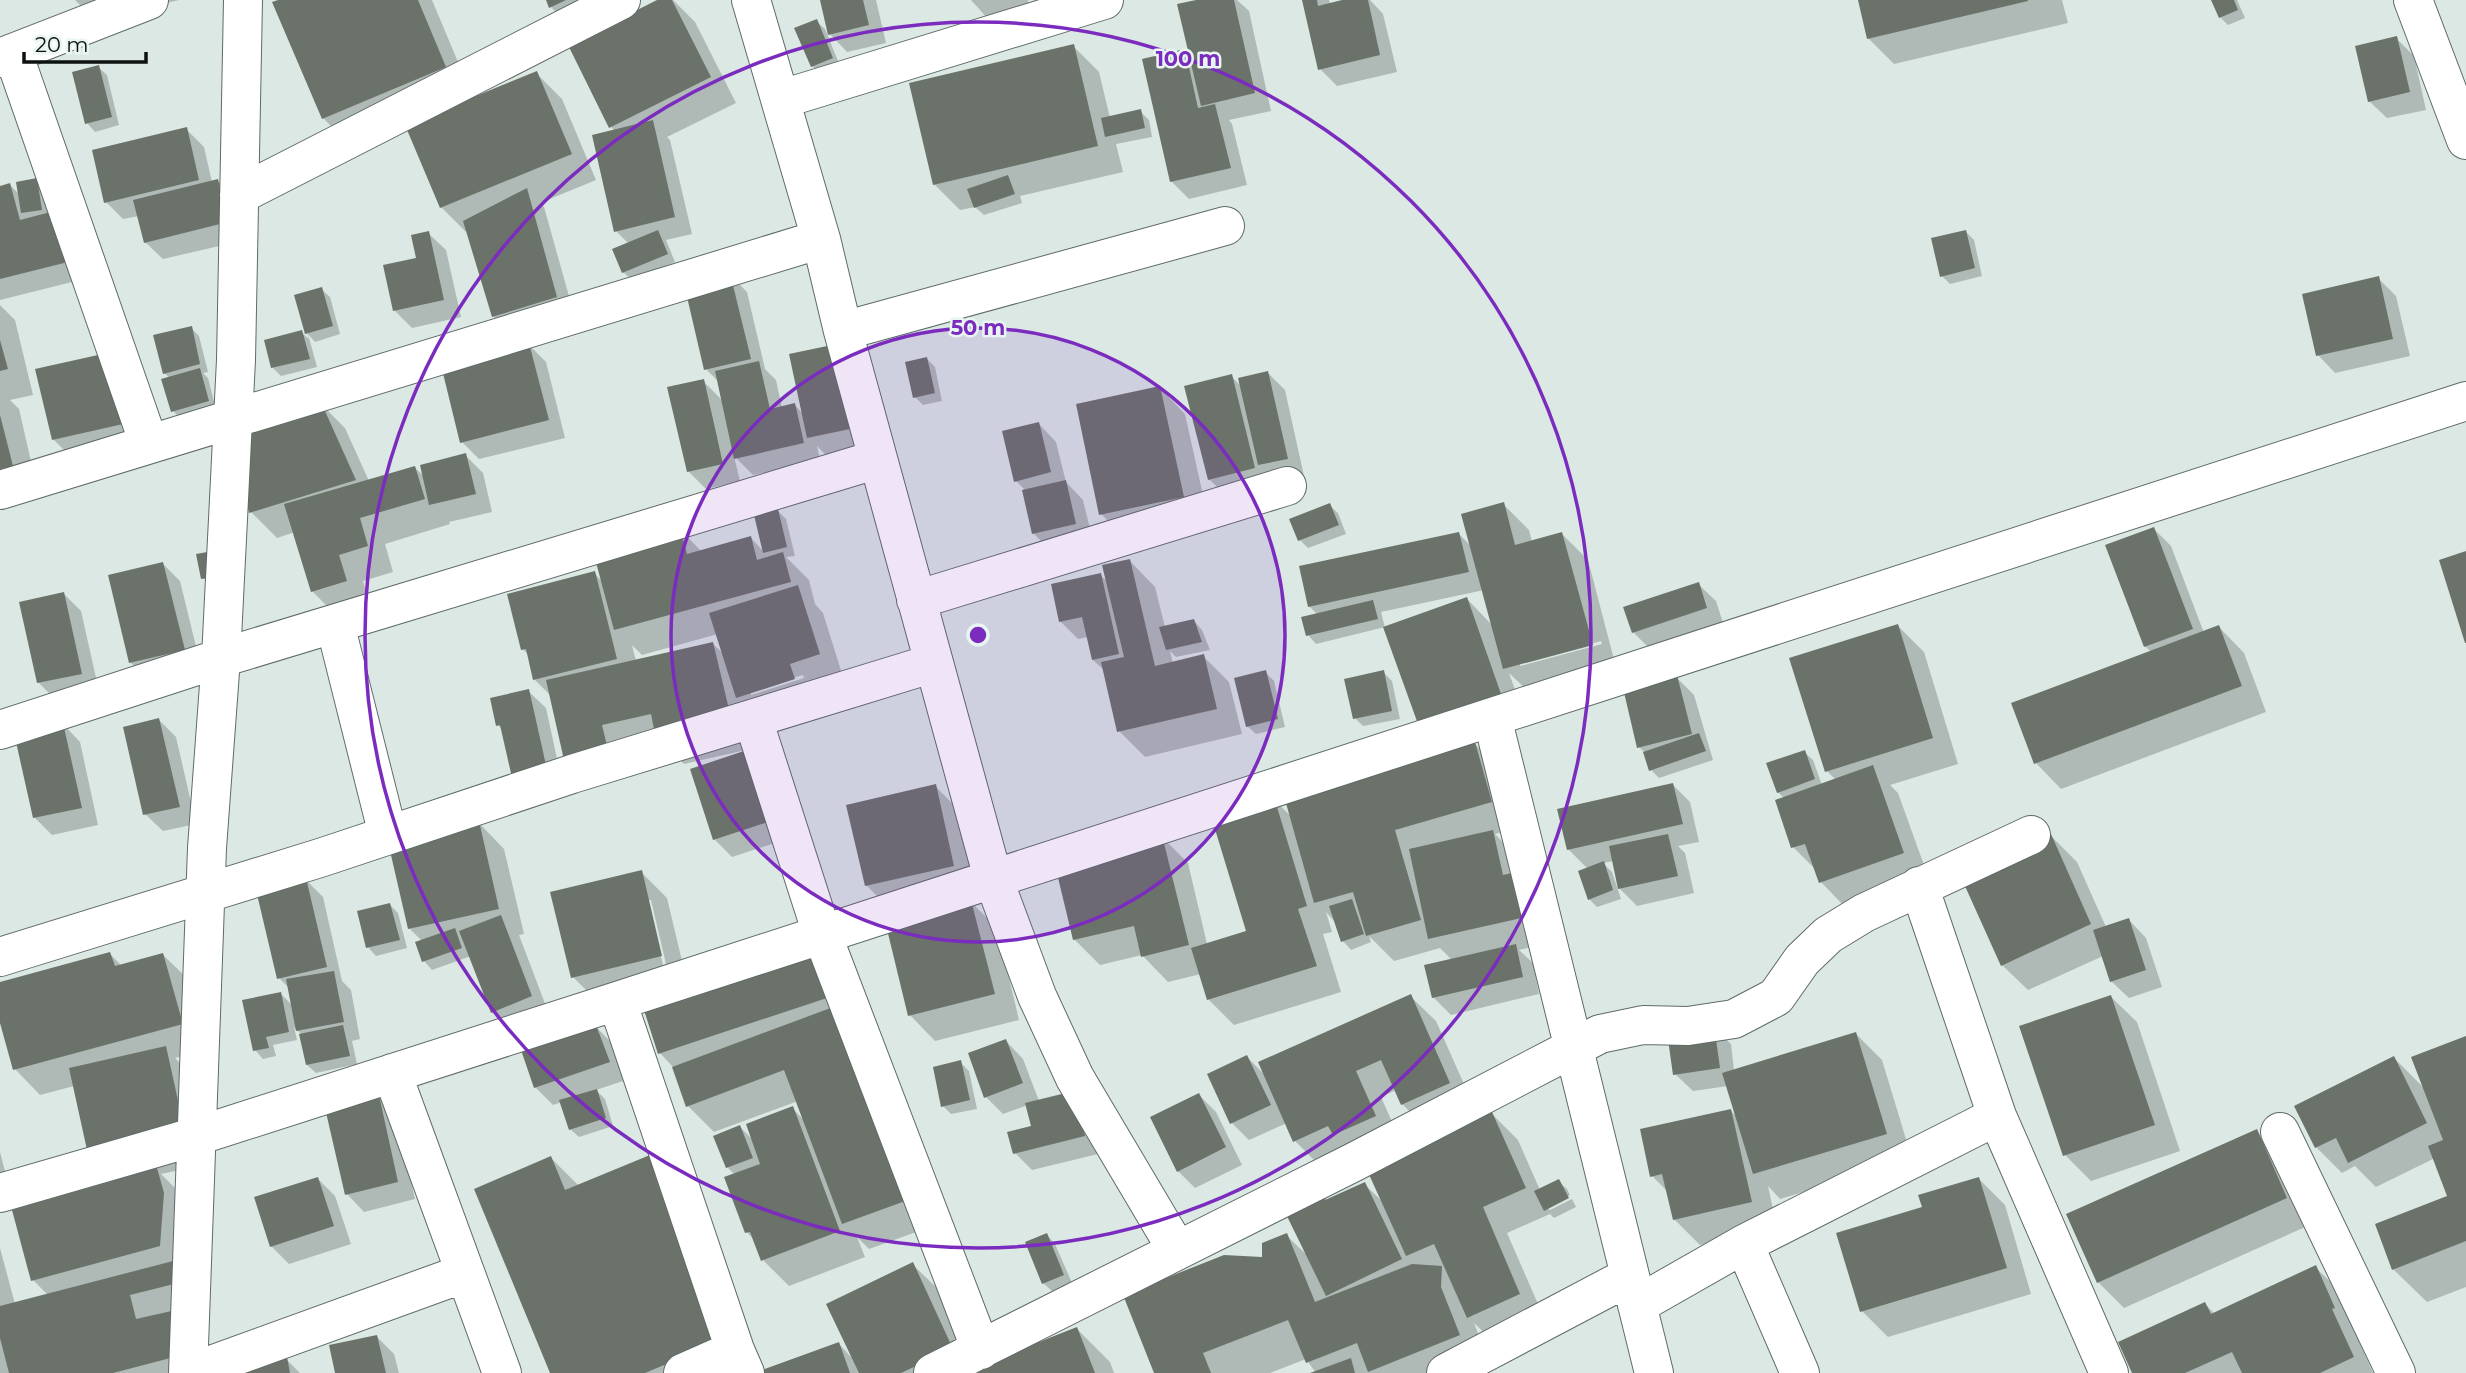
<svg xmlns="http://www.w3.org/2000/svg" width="2466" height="1373" font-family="Montserrat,sans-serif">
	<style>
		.shadow { fill: #0003; fill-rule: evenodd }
		.building { fill: #6b726a }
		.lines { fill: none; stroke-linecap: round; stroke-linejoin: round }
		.street-casing { stroke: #5f6b68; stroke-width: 40 }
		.street { stroke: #fff; stroke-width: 38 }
		.ring { fill: none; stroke: #7b2cbf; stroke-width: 3.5 }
		.centre { fill: #7b2cbf; stroke: #e8f5f1; stroke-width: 3.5 }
		.ring-label { font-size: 21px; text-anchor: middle; font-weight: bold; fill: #7b2cbf; stroke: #e8f5f1; stroke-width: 5; stroke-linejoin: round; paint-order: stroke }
	</style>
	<rect width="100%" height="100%" fill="#dbe8e4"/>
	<!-- shadow -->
	<path class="shadow" d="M75 0H179L95 20Z
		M282 0H432L471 93 349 144 323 118Z
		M548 0H625L577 33 551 7Z
		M661 0H673L695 22 736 103 667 137 670 140 692 234 666 240 675 262 632 280 623 272 629 244 616 231 615 131 611 127Z
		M822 0H876L886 43 847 52 830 34Z
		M971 0H1028L1030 13 989 20Z
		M1204 0H1237L1249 11 1271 111 1229 120 1232 124 1247 185 1189 199 1171 181 1184 51 1192 59Z
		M1304 0H1329L1330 4 1350 0H1370L1383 14 1397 72 1337 86 1320 69Z
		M1860 0H2062L2068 23 1894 64 1868 38Z
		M2213 0H2237L2245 18 2228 25 2220 17Z
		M816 21 825 29 840 66 821 74 812 66Z
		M2396 38 2414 56 2426 110 2387 118 2369 101Z
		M1073 46 1099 72 1110 118 1140 111 1149 120 1152 137 1116 144 1123 172 1020 196 1022 203 984 215 975 207 960 210 934 184Z
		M98 67 107 75 119 125 95 132 87 123Z
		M536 73 562 99 596 180 540 203 544 207 574 314 511 334 493 316 467 233 441 207Z
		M186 129 204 147 212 182 218 181 235 198 245 240 163 259 145 242 139 216 123 219 106 202Z
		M36 180 92 277 0 300V187L10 185 20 195Z
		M1966 232 1974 240 1982 276 1950 284 1942 276Z
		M428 233 446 250 461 317 412 328 395 311Z
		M730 275 747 292 765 369 776 380 782 408 795 405 803 414 791 356 866 446 826 455 817 446 820 460 753 475 734 456 740 481 706 489 688 471 703 381 723 401 719 382 706 369Z
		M2378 278 2396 296 2410 356 2335 373 2318 355Z
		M321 289 330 297 340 334 315 342 308 334 317 367 281 376 272 367 301 332 309 339 296 296Z
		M0 305 15 320 33 395 10 400 19 409 38 492 0 501Z
		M191 328 199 336 208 372 203 373 208 378 216 409 181 419 173 411 170 378 164 373Z
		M529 345 546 362 565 438 479 459 462 442Z
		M927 359 935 367 942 401 923 405 915 397Z
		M37 370 149 439 71 457 53 439Z
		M1268 373 1285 390 1304 476 1227 497 1209 479 1231 376 1242 387Z
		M1160 388 1185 414 1209 522 1127 540 1101 514Z
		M319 402 345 428 369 481 415 468 425 477 465 455 483 473 492 512 449 522 450 524 385 544 393 572 363 581 371 607 338 617 312 591 295 532 277 538 251 512Z
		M1039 424 1056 442 1066 482 1083 500 1093 541 1051 551 1033 533 1026 491 1016 481Z
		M1503 504 1529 530 1532 542 1562 534 1588 560 1617 671 1531 694 1509 673 1526 720 1445 749 1419 723 1385 627 1316 644 1308 635 1304 619 1318 615 1309 606 1301 567 1459 534 1472 547 1463 515ZM1484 590 1493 626 1467 599 1385 628 1381 612ZM1601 641 1602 644 1520 666V663Z
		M1329 505 1338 513 1346 534 1308 548 1300 540Z
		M778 511 786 519 795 556 786 557 809 580 815 604 823 613 844 680 748 749 790 838 732 857 714 839 746 750 684 764 662 742 626 751 633 776 592 785 551 696 535 680 529 656 523 649 594 573 603 582 680 529 702 552 751 538 764 552ZM718 634 725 655 713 644 636 661 632 645 642 655ZM803 675 804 678 751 695V691Z
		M2154 529 2171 546 2204 633 2219 627 2244 653 2266 712 2061 789 2036 763 2152 653 2145 646Z
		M1130 561 1155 587 1165 627 1194 621 1202 630 1210 650 1176 657 1170 651 1173 663 1203 656 1229 682 1242 734 1145 757 1119 731 1105 671 1093 660 1088 637 1078 639 1061 622 1053 586 1100 575 1108 582Z
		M163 564 180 581 201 667 148 680 131 663 110 577Z
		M1698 584 1716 601 1724 626 1651 650 1634 633 1626 608Z
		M64 594 81 611 99 691 56 700 38 682Z
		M1898 626 1924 652 1958 764 1890 785 1898 793 1929 879 1846 908 1821 882 1817 871 1793 847 1785 799 1778 792 1804 752 1813 760 1822 785 1836 780 1827 771Z
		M1265 672 1274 681 1285 727 1256 734 1247 726Z
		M1383 672 1392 681 1400 719 1363 726 1355 718Z
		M1676 677 1694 695 1713 760 1659 778 1651 770 1645 753 1639 747Z
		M528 691 546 708 564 791 498 725Z
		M159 720 176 737 196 824 163 831 145 814Z
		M63 724 80 742 98 825 52 835 34 817Z
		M1475 744 1501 770 1517 828 1495 834 1518 858 1551 942 1519 950 1533 963 1539 994 1451 1015 1433 997 1452 960 1440 948 1394 961 1369 936 1371 942 1351 950 1343 941 1336 923 1326 912 1332 932 1323 934 1341 992 1234 1025 1208 999 1201 974 1168 982 1142 955 1100 965 1074 939 1162 837 1188 863 1207 944 1248 932 1273 799 1292 817Z
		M1673 785 1690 802 1699 842 1678 846 1685 853 1694 893 1637 906 1619 888 1614 861 1603 863 1612 872 1621 899 1597 907 1589 899 1588 869 1568 849Z
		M935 786 961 812 979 892 892 911 866 885Z
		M479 823 504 849 524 934 519 935 549 1014 510 1029 492 1012 471 956 432 970 424 961 422 941 410 929Z
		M2051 836 2077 862 2106 927 2129 920 2146 938 2162 987 2129 998 2111 981 2103 956 2028 990 2002 965Z
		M641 872 667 898 687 982 599 1003 573 977ZM647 900H651L666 964 663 965Z
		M305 879 323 897 342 981 351 990 360 1039 352 1041 357 1064 316 1073 307 1065 301 1034 294 1027 297 1040 273 1045 276 1056 263 1059 255 1050 280 993 293 1006 290 989 279 978Z
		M971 902 997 928 1019 1020 935 1041 910 1015Z
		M390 905 398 913 407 948 376 956 368 947Z
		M822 953 944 1222 869 1249 857 1237 865 1257 789 1286 763 1260 755 1241 747 1232 735 1175 727 1167 740 1127 754 1141 792 1108 805 1121 798 1101 714 1132 688 1106 673 1067 660 1053Z
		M110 954 122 966 163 955 189 980 207 1049 175 1058 191 1074 211 1163 161 1174 183 1196 206 1373H0V1248L15 1304 48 1295 33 1280 115 1182 91 1158 74 1086 40 1095 15 1069 0 1016V984Z
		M1410 996 1436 1021 1475 1109 1428 1129 1402 1104 1396 1090 1381 1097 1401 1142 1321 1167 1295 1141 1287 1123 1249 1140 1232 1123 1247 1057 1266 1076Z
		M2111 997 2137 1022 2180 1151 2091 1181 2065 1155Z
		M596 1027 613 1044 626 1080 596 1090 605 1099 613 1126 579 1137 570 1129 562 1102 553 1105 535 1087Z
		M1713 1027 1731 1044 1734 1071 1856 1034 1882 1060 1912 1159 1780 1199 1768 1186 1777 1228 1700 1245 1674 1219 1668 1192 1652 1176 1731 1111 1738 1118 1728 1086 1693 1091 1675 1074Z
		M2466 1038V1287L2427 1302 2393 1269 2449 1197 2435 1158 2376 1187 2355 1166 2342 1173 2316 1147 2394 1058 2426 1090Z
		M1006 1041 1023 1059 1039 1101 1073 1093 1102 1153 1032 1170 1015 1153 1033 1127 1028 1105 1003 1114 986 1097Z
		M960 1062 969 1071 977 1109 951 1114 943 1106Z
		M1199 1095 1216 1112 1242 1165 1195 1188 1178 1171Z
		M378 1097 395 1114 415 1199 364 1212 347 1194Z
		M1492 1114 1518 1140 1540 1190 1558 1181 1567 1189 1570 1195 1547 1207 1550 1210 1572 1199 1576 1207 1554 1218 1550 1214 1507 1233 1545 1320 1495 1343 1474 1323 1492 1369 1481 1373H1316L1306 1359 1270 1373H1155L1286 1235 1309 1257 1321 1193 1328 1201 1364 1184 1383 1202Z
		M2256 1131 2282 1157 2312 1224 2124 1308 2098 1282Z
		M0 1152 6 1175 0 1177Z
		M551 1158 579 1186 758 1373H552Z
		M318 1179 335 1196 351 1244 289 1264 271 1246Z
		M1979 1179 2005 1205 2031 1294 1888 1337 1862 1311 1924 1208Z
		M1047 1235 1055 1244 1072 1283 1052 1291 1043 1283Z
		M913 1265 939 1290 975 1369 1077 1329 1110 1362 1114 1373H759L839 1344 853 1359Z
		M2316 1268 2342 1293 2360 1334 2356 1335 2373 1373H2134L2205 1304 2215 1314Z
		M377 1337 394 1354 399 1373H337Z
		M286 1359 300 1373H223Z"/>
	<!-- building -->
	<path class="building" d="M278 0H418L446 67 322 119 272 2Z
		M546 0H566L549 8Z
		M657 0H672L711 77 609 128 568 45Z
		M820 0H863L869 25 828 35Z
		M1196 0H1234L1255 93 1201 106 1177 4Z
		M1302 0H1317L1318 6 1342 0H1368L1380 55 1318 70Z
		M1858 0H2028V1L1867 39Z
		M2211 0H2234L2238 10 2219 18Z
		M817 19 833 58 811 67 794 28Z
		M2397 36 2410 92 2368 102 2355 46Z
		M1074 44 1098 146 933 185 909 83Z
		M1185 49 1198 108 1215 104 1231 168 1170 182 1142 59Z
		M99 65 112 117 85 124 72 72Z
		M537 71 572 154 440 208 405 125Z
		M1141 109 1145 128 1105 137 1101 118Z
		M653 120 675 217 614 232 592 135Z
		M187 127 199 180 104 203 92 150Z
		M1008 175 1015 194 974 208 967 189Z
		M37 178 42 210 21 213 16 182Z
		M218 179 228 222 144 243 133 200Z
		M10 183 20 220 62 209 76 260 0 279V186Z
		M527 188 557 297 492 317 463 221Z
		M658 230 668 254 622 273 612 249Z
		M1966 230 1975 268 1940 277 1931 238Z
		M429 231 444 300 393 311 383 265 416 258 411 235Z
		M730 273 751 359 704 370 684 284Z
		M2379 276 2393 339 2316 356 2302 294Z
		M322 287 333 326 305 334 294 295Z
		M192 326 200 364 163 374 153 335Z
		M302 330 310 359 271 368 264 340Z
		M0 340 8 369 0 371Z
		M529 343 549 420 460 443 441 365Z
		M832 345 850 429 807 438 789 354Z
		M116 351 132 422 52 440 35 369Z
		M927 357 935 393 913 398 905 362Z
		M759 361 770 409 795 403 804 443 734 459 715 371Z
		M200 368 209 401 171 412 161 379Z
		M1268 371 1288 459 1258 465 1238 378Z
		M1232 374 1255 468 1208 480 1184 386Z
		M704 379 723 464 687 472 667 387Z
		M1160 386 1184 497 1099 515 1076 404Z
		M320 400 356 480 249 513 232 432Z
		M0 415 13 466 0 469Z
		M1039 422 1051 472 1014 482 1002 431Z
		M466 453 476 494 429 505 420 465Z
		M415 466 425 499 360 518 368 546 339 555 347 581 311 592 284 504Z
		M1066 480 1076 524 1032 534 1022 490Z
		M1504 502 1515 545 1562 532 1593 645 1503 669 1461 514Z
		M1330 503 1339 525 1298 541 1289 519Z
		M778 509 787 547 763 553 754 515Z
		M680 527 687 554 751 536 757 560 783 552 791 582 614 630 593 551Z
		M2154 527 2193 629 2144 647 2105 545Z
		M1459 532 1469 572 1308 607 1299 566Z
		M213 551 218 577 201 579 196 554Z
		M2466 551V643H2465L2439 560Z
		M1130 559 1155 666 1204 654 1217 709 1117 732 1101 662 1124 657 1102 565Z
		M163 562 185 650 129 663 108 575Z
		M595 571 617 659 533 680 526 649 521 650 507 594Z
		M1101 573 1119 654 1092 660 1082 617 1059 622 1051 584Z
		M1699 582 1707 608 1632 633 1623 607Z
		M798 585 820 654 790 664 795 679 736 698 709 613Z
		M64 592 82 674 37 683 19 602Z
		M1467 597 1501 694 1418 724 1383 627Z
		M1373 600 1378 619 1306 636 1301 617Z
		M1194 619 1202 642 1166 650 1159 627Z
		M1898 624 1933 738 1825 772 1789 658Z
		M2219 625 2242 686 2034 764 2011 703Z
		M713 642 732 722 656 739 651 714 602 725 608 750 564 760 546 680Z
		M1266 670 1278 719 1246 727 1234 678Z
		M1384 670 1392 711 1353 719 1344 679Z
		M1677 675 1692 734 1637 748 1623 688Z
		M529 689 548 774 513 782 500 725 496 726 490 698Z
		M159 718 180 807 143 815 123 727Z
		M63 723 82 808 33 818 14 733Z
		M1699 733 1706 751 1649 771 1643 752Z
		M1475 742 1492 802 1395 830 1421 920 1366 936 1353 892 1314 903 1284 796Z
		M750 749 774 820 713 840 690 769Z
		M1805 750 1815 779 1777 793 1766 763Z
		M1873 765 1904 853 1819 883 1805 844 1791 848 1775 800Z
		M1673 783 1683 824 1567 850 1557 809Z
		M936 784 954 866 865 886 846 805Z
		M1274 797 1307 906 1298 909 1317 966 1207 1000 1191 948 1246 931 1211 816Z
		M479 821 499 909 408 929 388 842Z
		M1493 830 1503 875 1516 872 1526 917 1428 939 1409 849Z
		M1668 834 1678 876 1618 889 1609 846Z
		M2051 834 2091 924 2001 966 1960 875Z
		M1162 835 1189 945 1141 957 1134 926 1073 940 1054 861Z
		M1604 861 1613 890 1588 900 1578 871Z
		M642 870 662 956 571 978 550 892Z
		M306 878 327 967 277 979 256 890Z
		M1352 899 1364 934 1341 942 1329 906Z
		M971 900 995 994 908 1016 885 921Z
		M390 903 400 940 366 948 357 911Z
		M501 915 532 996 491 1013 459 931Z
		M2129 918 2146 970 2110 982 2093 930Z
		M455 928 462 948 422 962 415 942Z
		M1516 944 1523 977 1432 998 1424 965Z
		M822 951 836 995 658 1054 644 1010Z
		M110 952 115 966 163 953 183 1024 13 1070 0 1023V982Z
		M334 971 344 1022 296 1031 286 979Z
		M281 992 289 1032 266 1037 269 1048 253 1051 242 1000Z
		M1411 994 1450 1083 1401 1105 1381 1060 1356 1071 1376 1116 1333 1135 1328 1126 1293 1142 1258 1062Z
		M2111 995 2155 1125 2063 1156 2019 1026Z
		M844 1003 919 1196 842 1224 784 1070 686 1107 672 1067Z
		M343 1025 350 1056 306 1065 299 1034Z
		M596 1025 610 1062 534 1088 521 1050Z
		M1714 1025 1720 1068 1673 1075 1667 1032Z
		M1856 1032 1887 1134 1753 1174 1722 1073Z
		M2466 1036V1241L2392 1270 2375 1224 2447 1196 2428 1146 2443 1140 2411 1057Z
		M1006 1039 1023 1083 984 1098 968 1053Z
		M166 1046 186 1137 89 1159 69 1068Z
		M1247 1055 1271 1105 1230 1124 1207 1074Z
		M2394 1056 2427 1123 2348 1163 2336 1138 2315 1148 2294 1106Z
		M961 1060 970 1100 941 1107 933 1067Z
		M597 1089 606 1118 569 1130 559 1100Z
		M1074 1091 1085 1136 1013 1154 1007 1132 1031 1126 1025 1103Z
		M1199 1093 1226 1147 1177 1172 1150 1117Z
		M379 1095 398 1182 345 1195 325 1108Z
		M793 1106 840 1231 761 1261 750 1232 745 1233 724 1177 760 1164 746 1124Z
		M1731 1109 1752 1202 1673 1220 1662 1174 1650 1177 1640 1129Z
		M1492 1112 1526 1188 1483 1207 1520 1294 1467 1318 1434 1244 1406 1256 1367 1170Z
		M740 1125 753 1158 726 1168 713 1136Z
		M2257 1129 2287 1198 2097 1283 2066 1214Z
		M650 1155 726 1339 645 1373H550L474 1189 551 1156 565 1190Z
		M157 1168 164 1193 160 1246 31 1281 12 1210Z
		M318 1177 334 1226 270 1247 254 1197Z
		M1979 1177 2007 1268 1860 1312 1836 1233 1922 1207 1918 1195Z
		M1559 1179 1569 1198 1544 1211 1534 1191Z
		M1365 1182 1402 1259 1326 1296 1284 1210 1321 1191 1325 1200Z
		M1047 1233 1064 1275 1042 1284 1025 1242Z
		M1287 1233 1315 1302 1412 1264 1442 1266 1441 1287 1460 1335 1368 1372 1357 1343 1306 1363 1288 1320 1203 1353 1211 1373H1154L1123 1295 1224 1255 1262 1257V1243Z
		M177 1260 182 1282 130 1295 136 1319 176 1310 182 1355 113 1373H9L0 1338V1306Z
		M913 1262 953 1349 901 1373H859L826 1304Z
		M2316 1265 2335 1308 2332 1309 2354 1357 2320 1373H2242L2232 1352 2185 1373H2132L2118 1342 2205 1302 2211 1314Z
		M1077 1327 1095 1373H960Z
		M377 1335 386 1373H335L329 1345Z
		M839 1342 850 1373H754Z
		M287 1357 290 1373H221Z
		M1351 1358 1355 1373H1310Z"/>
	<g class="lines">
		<!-- street casing -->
		<g class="street-casing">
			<path id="street" d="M751 0 821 239 843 331 993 878 1037 996 1075 1078 1177 1250
				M2413 0 2466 140
				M13 53 149 444
				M0 58 149 0
				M782 99 1104 0
				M239 195 621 0
				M843 331 1225 226
				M0 490 821 239
				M916 600 1287 486
				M335 624 388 835
				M1492 717 1654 1373
				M753 719 822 934 981 1350
				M0 730 221 658 878 459
				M1919 886 1997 1116 2109 1373
				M0 957 323 857 572 774 934 663
				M617 1001 735 1350 745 1373
				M392 1073 502 1373
				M2280 1132 2396 1373
				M0 1193 197 1136 617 1001 2466 401
				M1744 1244 1800 1373
				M1637 1305 1744 1244 1997 1116
				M188 1373 207 848 221 658 236 360 243 0
				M189 1373 465 1273
				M683 1373 735 1350
				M933 1373 1352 1163 1600 1034 1643 1025 1688 1026 1734 1019 1776 997 1802 960 1828 935 1864 913 2031 835
				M1446 1373 1630 1276"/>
		</g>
		<!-- street -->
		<use href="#street" class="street"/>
	</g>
	<!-- distance rings -->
	<circle cx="978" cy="635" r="307" fill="#7b2cbf" fill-opacity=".12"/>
	<g class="ring">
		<circle cx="978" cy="635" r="307"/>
		<circle cx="978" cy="635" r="613"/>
	</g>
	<circle cx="978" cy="635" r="10" class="centre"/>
	<g class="ring-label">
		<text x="1188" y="66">100 m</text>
		<text x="978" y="335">50 m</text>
	</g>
	<!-- scale -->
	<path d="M24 52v10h122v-10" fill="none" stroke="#0d1110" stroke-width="3.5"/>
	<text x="35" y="52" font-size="21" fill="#0d1110" stroke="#e8f5f1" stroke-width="5" paint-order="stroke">20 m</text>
</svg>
